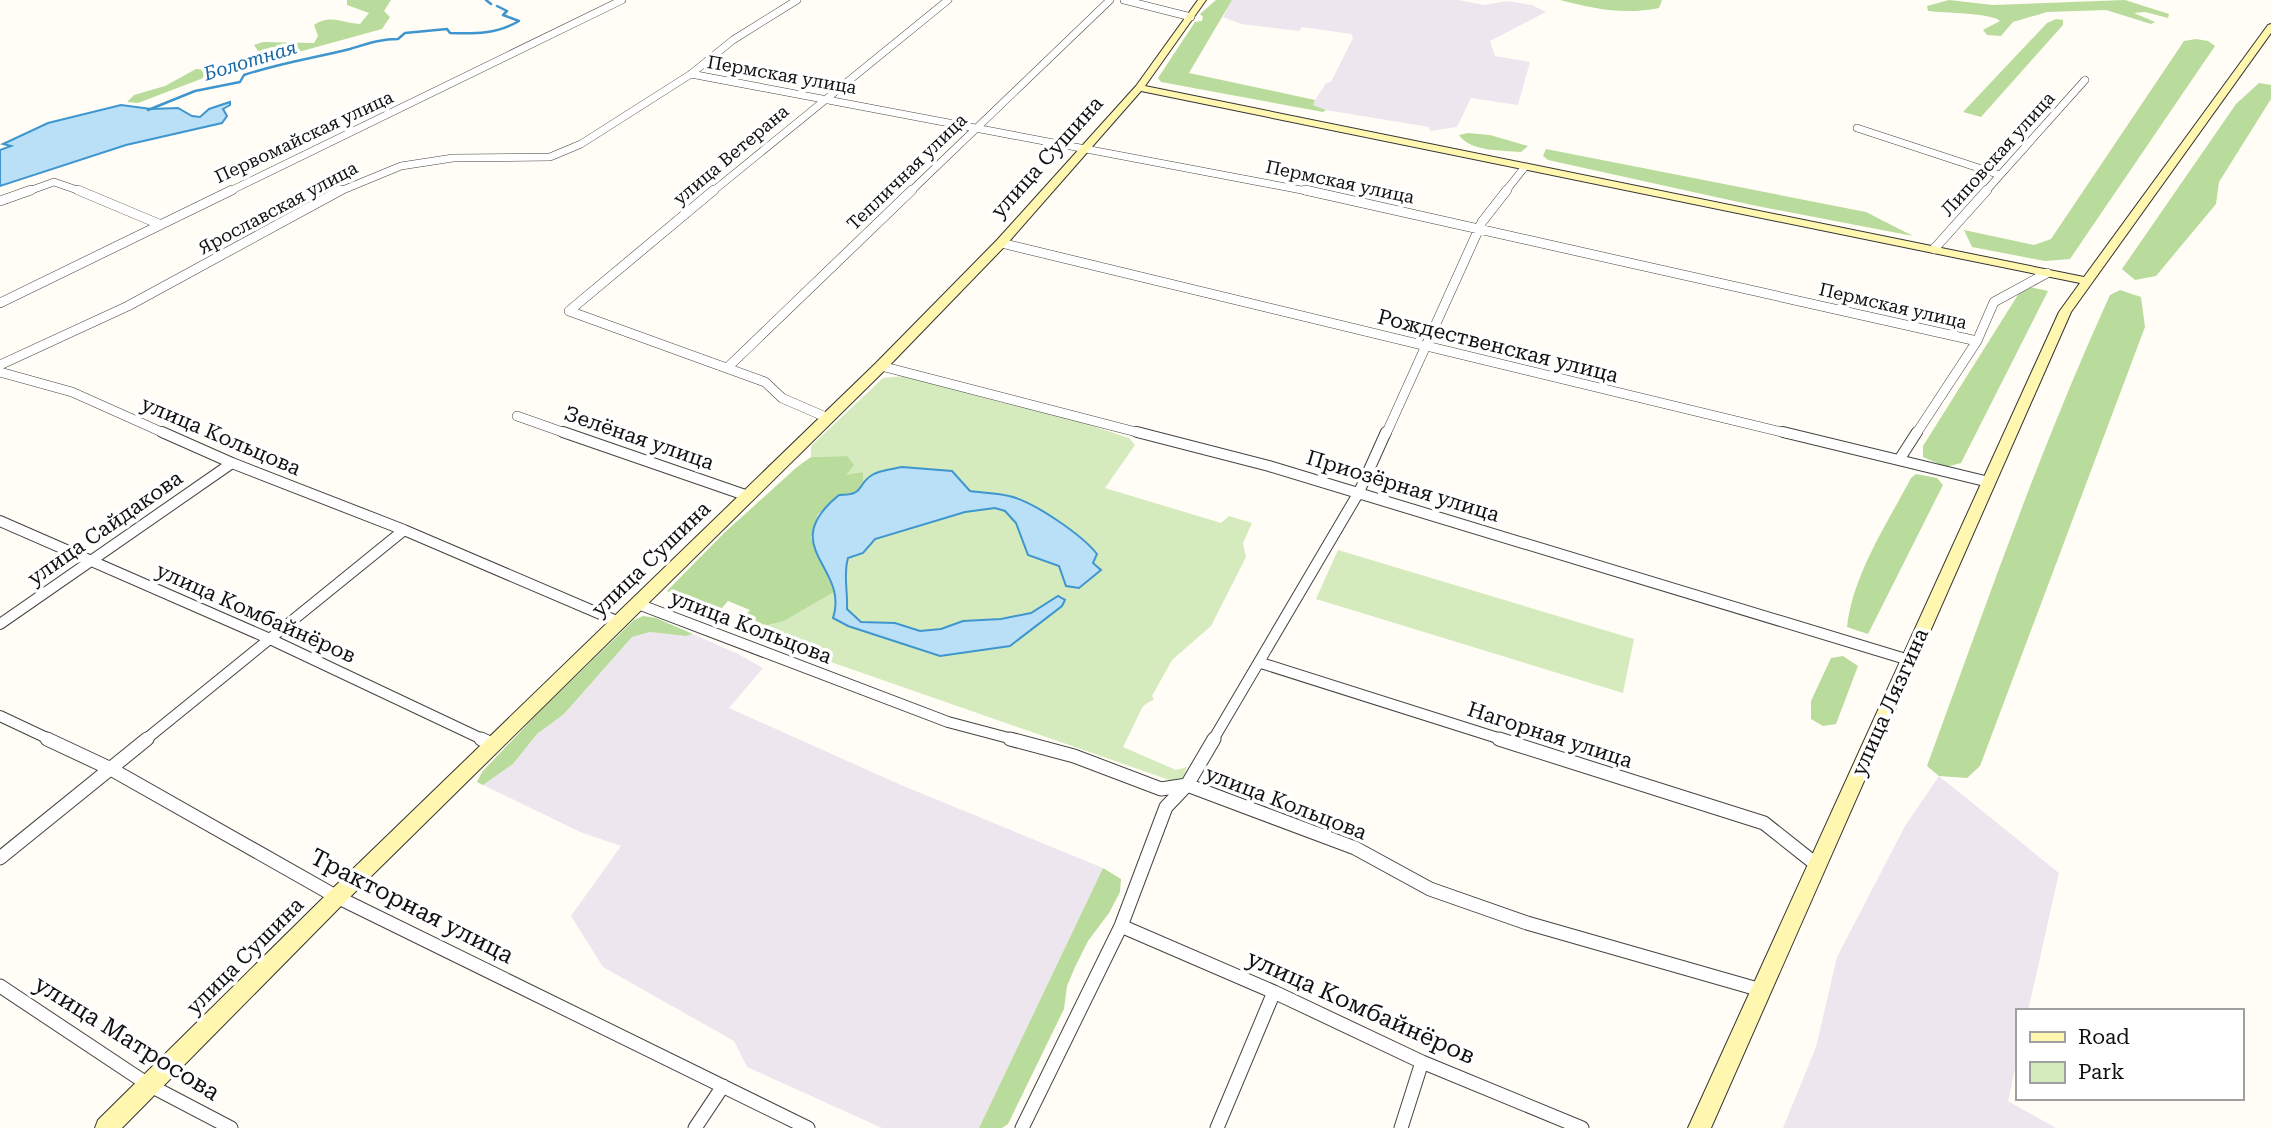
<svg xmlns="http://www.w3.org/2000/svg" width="2271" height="1128" font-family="'Roboto Serif',serif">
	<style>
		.industrial { fill: #eee6ef }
		.green { fill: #d5ebbd }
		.forest { fill: #b9dc9c }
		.water { fill: #b9e0f7; stroke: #3f96cf; stroke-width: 2 }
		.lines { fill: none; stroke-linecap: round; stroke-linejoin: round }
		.stream { stroke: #3f96cf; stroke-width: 2.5 }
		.street-far3-casing { stroke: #444; stroke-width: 8 }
		.street-far2-casing { stroke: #444; stroke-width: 10 }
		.street-far1-casing { stroke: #444; stroke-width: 12 }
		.street-casing { stroke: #444; stroke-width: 15 }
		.secondary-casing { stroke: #333; stroke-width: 2 }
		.street-far3 { stroke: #fff; stroke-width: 7 }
		.street-far2 { stroke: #fff; stroke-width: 9 }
		.street-far1 { stroke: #fff; stroke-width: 10 }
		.street { stroke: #fff; stroke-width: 13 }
		.secondary { fill: #fff6b0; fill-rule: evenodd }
		.labels { text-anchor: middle; stroke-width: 7; stroke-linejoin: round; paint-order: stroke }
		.far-street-label { font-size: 18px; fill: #111; stroke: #fff }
		.far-water-label { font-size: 19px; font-style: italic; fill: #1768a6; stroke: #fff }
		.street-label { font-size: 21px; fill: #111; stroke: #fff }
		.near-street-label { font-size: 24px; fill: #111; stroke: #fff }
	</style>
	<rect width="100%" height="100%" fill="#fffdf5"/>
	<!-- industrial -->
	<path class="industrial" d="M1216 0H1459L1484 5 1507 1 1532 5 1546 12 1490 41 1495 56 1530 62 1518 105 1471 98 1457 127 1430 131 1429 127 1326 110 1312 105 1326 83 1331 82 1353 38 1351 34 1302 27 1299 31 1241 24 1223 17 1231 1Z
		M650 632 686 636 693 634 738 654 763 668 729 708 901 785 1103 868 979 1128H882L747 1067 734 1041 603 967 571 916 621 846 580 832 483 785 513 764 537 734 564 714 632 637Z
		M1939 776 2059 873 2028 1011H2017V1060L2008 1101 2056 1128H1783L1816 1047 1837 957 1905 826Z"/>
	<!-- green -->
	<path class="green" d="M905 376 1003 403 1050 412 1129 438 1135 445 1105 488 1221 523 1229 516 1252 523 1243 543 1246 557 1211 626 1172 660 1152 696 1154 699 1143 706 1123 747 1176 770 1187 767 1181 784 739 630 738 623 768 625 784 621 834 592 837 606 833 618 915 648 1010 646 1062 606 1058 597 1031 613 1001 619 963 621 941 629 920 631 895 623 861 622 847 609C849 591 843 575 848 558L863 553 875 539 965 512 995 507 1005 511 1016 523 1028 555 1059 566 1101 570 1093 563 1097 554C1082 535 1033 501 1009 496 997 493 983 493 970 491L952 471 871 475 863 487V472L845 476 847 456 811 457V446L883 378Z
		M1338 550 1634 639 1623 693 1316 599Z"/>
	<!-- forest -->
	<path class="forest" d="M347 0H391L384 11 390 17 382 29 248 66 247 62 258 51 254 45 263 42 314 43 318 36 314 25C330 14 342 23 360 24L369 13 347 5Z
		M1216 0H1232L1189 73 1315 100 1313 105 1326 110 1323 112 1161 82 1158 78 1195 22 1202 21 1203 17 1200 14Z
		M1560 0H1662L1659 8C1624 15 1594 9 1560 0Z
		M1949 0 1993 5 2125 0 2169 14 2168 18 2145 12 2134 13 2155 22 2151 24 2106 10 2047 12 2013 22 2001 36 1987 35 1983 30 2000 21C1991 13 1945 13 1928 11L1927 6Z
		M2056 19 2063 20V25L1981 117 1963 112 2047 23Z
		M2196 39 2208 41 2215 46 2070 259 2045 261 1972 247 1964 230 2034 245 2051 239 2184 41Z
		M196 69 210 70 206 77 138 103 127 102 134 95 165 86Z
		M2259 83 2271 85V99L2219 182 2216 204 2156 276 2135 280 2122 269 2236 104Z
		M1468 133 1490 135 1528 146 1521 152C1502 150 1470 152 1459 135Z
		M1546 149 1866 212 1913 236 1752 205 1548 160 1543 156Z
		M2030 287 2048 291 1961 463 1946 467 1923 457V446L2021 290Z
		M2120 290 2141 297 2145 327 1980 766 1967 778 1939 776 1927 766C1985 608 2040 448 2110 295Z
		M847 456 854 465 846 475 863 472V487L818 514 811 537 834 592 784 621 768 625 738 623 750 610 728 601 716 615C696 613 682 604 667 591L724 533 797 467 811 457Z
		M1916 474 1937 478 1943 485 1868 634 1847 627C1853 574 1887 524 1911 478Z
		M643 616 656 618 693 634 686 636 650 632 632 637 564 714 537 734 513 764 483 785 477 782 482 772 540 711 634 620Z
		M1843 656 1858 666 1836 724 1823 726 1811 719V701L1831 658Z
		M1103 868 1121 879 1120 892 1109 913 1088 941 1075 967 1067 986 1064 1009 1008 1124 1002 1128H979Z"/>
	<!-- water -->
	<path class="water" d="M230 102V105L223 109 227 116 222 123 126 145 0 186V150L11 146 3 144 48 123 121 105 151 109 178 108 192 116 200 117 209 109Z
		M902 467 952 471 970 491C983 493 997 493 1009 496 1033 501 1082 535 1097 554L1093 563 1101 570 1079 588 1066 586 1059 566 1028 555 1016 523 1005 511 995 508 965 512 875 539 863 553 848 558C843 575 848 591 847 609L861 622 895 623 920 631 941 629 963 621 1001 619 1031 613 1058 596 1065 600 1062 606 1010 646 940 656 848 626 833 618C850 567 775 547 839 495 866 495 856 485 872 475 880 470 893 469 902 467Z"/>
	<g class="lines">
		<!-- stream -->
		<path class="stream" d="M486 0 491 4
			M148 110 195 91 240 82 244 75C280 63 314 58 350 49 367 44 380 39 398 39L405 33 447 29 450 33C475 34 497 34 519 21L503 15 507 11 497 6"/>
		<!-- street-far3 casing -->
		<g class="street-far3-casing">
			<path id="street-far3" d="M1124 0 1191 17
				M691 74 1312 192
				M1857 128 2000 175
				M26 192 54 182 83 192
				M228 192 622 0
				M338 192 401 166 453 158 550 157 581 144 691 74 733 40 797 0
				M712 192 948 0
				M910 192 1110 0
				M1505 192 1524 168
				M1985 192 2085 80"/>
		</g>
		<!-- street-far2 casing -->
		<g class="street-far2-casing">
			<path id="street-far2" d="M78 190 159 224
				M1305 190 1977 341
				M0 201 31 190
				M1001 243 1790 434
				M1934 249 1987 190
				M0 303 232 190
				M569 311 714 190
				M569 311 765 382 782 398 828 418
				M0 365 128 306 341 190
				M881 366 1144 434
				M727 368 912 190
				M0 372 72 392 166 434
				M517 416 568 434
				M1386 434 1482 222 1507 190
				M1916 434 1977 341 1994 302 2047 273"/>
		</g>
		<!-- street-far1 casing -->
		<g class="street-far1-casing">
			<path id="street-far1" d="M162 432 232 463 404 530 619 622
				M563 432 748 496
				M1137 432 1269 466 1909 660
				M1783 432 1989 482
				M1899 460 1917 432
				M0 521 270 639 484 740
				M638 604 948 722 1016 740
				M0 624 232 463
				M1261 663 1504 740
				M0 716 51 740
				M145 740 404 530
				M1213 740 1359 492 1386 432"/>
		</g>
		<!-- street casing -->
		<g class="street-casing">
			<path id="street" d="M47 739 111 769 337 897 808 1128
				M481 739 494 745
				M1010 739 1074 756 1161 789 1187 785 1355 848 1430 889 1527 923 1761 990
				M1499 739 1764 823 1817 865
				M0 858 147 739
				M1121 926 1274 992 1422 1062 1582 1128
				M0 986 149 1085 231 1128
				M695 1128 723 1086
				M1022 1128 1121 926 1166 807 1187 785 1214 739
				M1217 1128 1274 992
				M1401 1128 1422 1062"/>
		</g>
		<!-- secondary casing -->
		<g class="secondary-casing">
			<path id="secondary" d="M1198 0H1206L1145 86 2084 277 2268 25 2271 24V33L2071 312 1711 1128H1688L2059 312 2080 283 1141 91 1005 246 886 369 344 903 122 1128H95L98 1120 330 891 876 363 997 240 1136 86Z"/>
		</g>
		<!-- street-far3 -->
		<use href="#street-far3" class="street-far3"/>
		<!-- street-far2 -->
		<use href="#street-far2" class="street-far2"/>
		<!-- street-far1 -->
		<use href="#street-far1" class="street-far1"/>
		<!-- street -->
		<use href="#street" class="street"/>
		<!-- secondary -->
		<use href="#secondary" class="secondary"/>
	</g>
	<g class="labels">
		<!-- far-street labels -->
		<g class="far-street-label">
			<text transform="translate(782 75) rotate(10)" y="6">Пермская улица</text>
			<text transform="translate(304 137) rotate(-25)" y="6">Первомайская улица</text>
			<text transform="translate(1998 154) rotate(-48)" y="6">Липовская улица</text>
			<text transform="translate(731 155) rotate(-40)" y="6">улица Ветерана</text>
			<text transform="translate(907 172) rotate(-44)" y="6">Тепличная улица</text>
			<text transform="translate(1340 182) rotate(12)" y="6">Пермская улица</text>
			<text transform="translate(278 208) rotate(-28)" y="6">Ярославская улица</text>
			<text transform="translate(1893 306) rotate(13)" y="6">Пермская улица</text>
		</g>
		<!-- far-water labels -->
		<g class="far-water-label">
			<text transform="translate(250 60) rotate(-17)" y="7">Болотная</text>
		</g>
		<!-- street labels -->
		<g class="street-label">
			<text transform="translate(1047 157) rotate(-48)" y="7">улица Сушина</text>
			<text transform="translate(1498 346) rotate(14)" y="7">Рождественская улица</text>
			<text transform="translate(221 436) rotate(23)" y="7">улица Кольцова</text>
			<text transform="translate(639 438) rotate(19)" y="7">Зелёная улица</text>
			<text transform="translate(1403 486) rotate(17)" y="7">Приозёрная улица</text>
			<text transform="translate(105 528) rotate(-35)" y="7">улица Сайдакова</text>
			<text transform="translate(651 559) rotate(-44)" y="7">улица Сушина</text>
			<text transform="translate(256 613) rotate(24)" y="7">улица Комбайнёров</text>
			<text transform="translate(751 627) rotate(21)" y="7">улица Кольцова</text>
			<text transform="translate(1890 702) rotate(-66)" y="7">улица Лязгина</text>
			<text transform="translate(1550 735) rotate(18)" y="7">Нагорная улица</text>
			<text transform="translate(1286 803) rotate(21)" y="7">улица Кольцова</text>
			<text transform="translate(245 956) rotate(-45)" y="7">улица Сушина</text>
		</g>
		<!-- near-street labels -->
		<g class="near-street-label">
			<text transform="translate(412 906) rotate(27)" y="8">Тракторная улица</text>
			<text transform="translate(1361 1007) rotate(24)" y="8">улица Комбайнёров</text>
			<text transform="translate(127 1038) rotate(32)" y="8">улица Матросова</text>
		</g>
	</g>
	<!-- legend -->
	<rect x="2016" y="1009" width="228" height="91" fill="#ffffff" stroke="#a0a0a0" stroke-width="2"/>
	<rect x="2030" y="1032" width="35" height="10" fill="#fff6b0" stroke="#a0a0a0" stroke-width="2"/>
	<text x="2078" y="1044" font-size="21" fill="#111111">Road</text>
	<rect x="2030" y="1062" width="35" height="21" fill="#d5ebbd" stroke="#a0a0a0" stroke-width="2"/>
	<text x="2078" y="1079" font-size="21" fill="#111111">Park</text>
</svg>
